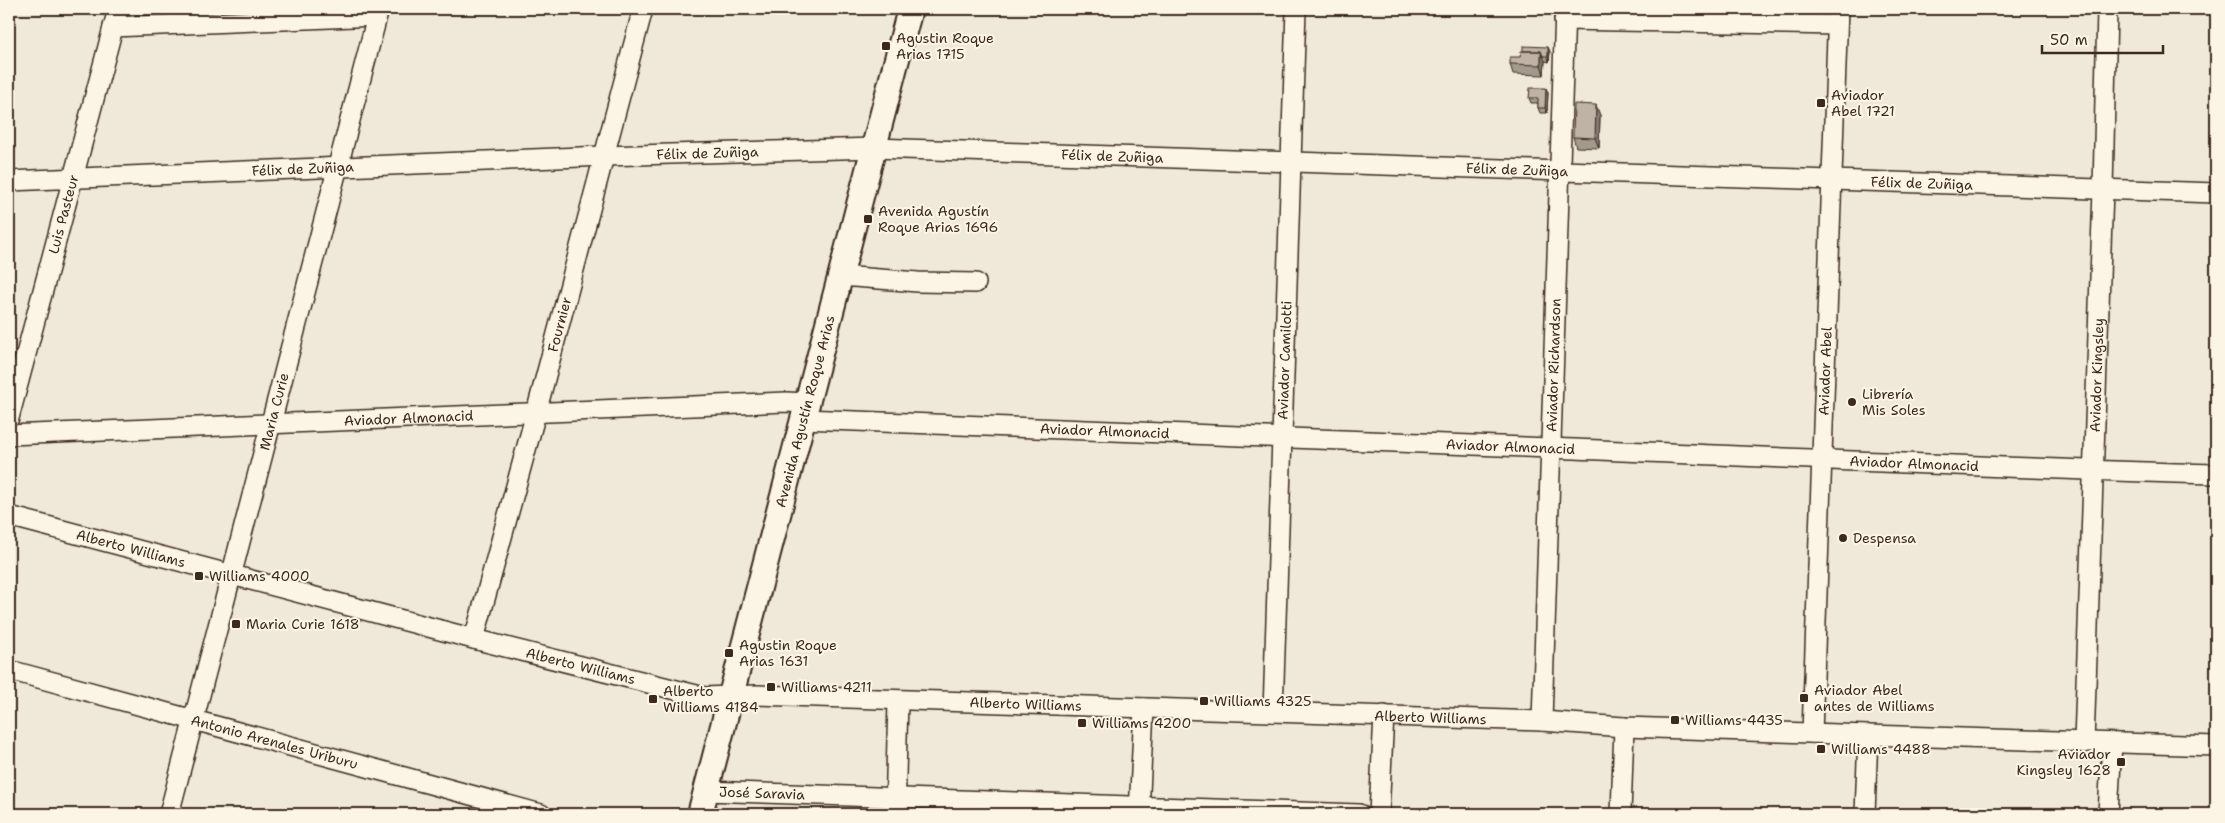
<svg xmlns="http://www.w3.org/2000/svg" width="2225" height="823" font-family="'Shantell Sans',sans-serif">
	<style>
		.park { fill: #d2c9ba; stroke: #867a6c }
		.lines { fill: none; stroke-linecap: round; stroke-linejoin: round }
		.minor-casing { stroke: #3b2a1e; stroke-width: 22 }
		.major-casing { stroke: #3b2a1e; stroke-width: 28 }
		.minor { stroke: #fcf5e5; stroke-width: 19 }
		.major { stroke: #fcf5e5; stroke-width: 24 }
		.wall { fill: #a39a8d; stroke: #3b2a1e }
		.shaded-wall { fill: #857d73; stroke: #3b2a1e }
		.building { fill: #beb3a4; stroke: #3b2a1e }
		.poi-dot { fill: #3b2a1e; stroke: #fcf5e5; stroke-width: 2 }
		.labels { text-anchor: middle; stroke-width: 4; stroke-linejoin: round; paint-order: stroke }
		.poi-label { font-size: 14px; fill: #3b2a1e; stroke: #fcf5e5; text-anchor: start }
		.street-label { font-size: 14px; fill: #3b2a1e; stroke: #fcf5e5 }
	</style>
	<rect width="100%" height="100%" fill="#f0e9d9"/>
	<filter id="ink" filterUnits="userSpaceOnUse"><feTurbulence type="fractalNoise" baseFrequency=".02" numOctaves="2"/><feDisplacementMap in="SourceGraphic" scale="10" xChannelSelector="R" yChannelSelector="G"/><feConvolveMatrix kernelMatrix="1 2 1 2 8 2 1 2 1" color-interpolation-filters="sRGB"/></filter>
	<g filter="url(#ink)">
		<!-- park -->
		<path class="park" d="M130 9H366L128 17Z
			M1582 9H1821L1820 19 1589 14Z"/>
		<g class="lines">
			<!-- minor casing -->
			<g class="minor-casing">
				<g id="minor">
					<path d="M1564 20 1837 25"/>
					<path d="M113 27 377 16"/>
					<path id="s1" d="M9 181 604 156 874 148 2216 193"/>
					<path d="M841 276 918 282 976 283"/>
					<path id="s2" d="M9 418 118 9"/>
					<path id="s3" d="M803 419C1051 429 1300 438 1549 448 1771 457 1994 468 2216 474"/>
					<path id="s4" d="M9 435 786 402 808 403"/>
					<path id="s5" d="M9 516 474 639 704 697 756 695 1542 721 1624 727 1868 735 2216 746"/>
					<path id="s6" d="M474 639 536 413 643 9"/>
					<path id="s7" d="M9 670 541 814"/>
					<path id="s8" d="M1273 712 1296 9"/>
					<path id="s9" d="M1542 721 1565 9"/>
					<path id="s10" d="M1812 733 1838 9"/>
					<path id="s11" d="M2084 743 2103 190 2107 9"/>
					<path id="s12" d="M706 791 1359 814"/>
					<path id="s13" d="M169 814 379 9"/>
					<path d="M895 814 898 701"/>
					<path d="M1139 814 1144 708"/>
					<path d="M1379 814 1384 715"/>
					<path d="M1621 814 1624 727"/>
					<path d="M1865 814 1868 735"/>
					<path d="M2108 814 2112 743"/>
				</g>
			</g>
			<!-- major casing -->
			<g class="major-casing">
				<g id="major">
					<path id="s14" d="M700 814 910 9"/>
				</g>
			</g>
			<!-- minor -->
			<use href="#minor" class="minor"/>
			<!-- major -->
			<use href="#major" class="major"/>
		</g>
		<!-- wall -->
		<path class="wall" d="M1548 47 1550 52 1549 62 1545 61 1544 75 1513 74 1510 64Z
			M1546 88 1548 93 1547 113H1540L1538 108V103H1531L1529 98Z
			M1600 115 1599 148 1576 147 1573 137Z"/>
		<!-- shaded-wall -->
		<path class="shaded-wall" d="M1548 47 1550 52 1549 62 1548 56Z
			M1541 51 1545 61 1544 75 1541 65Z
			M1546 88 1548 93 1547 113 1545 108Z
			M1596 105 1600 115 1599 148 1595 138Z"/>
		<!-- building -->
		<path class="building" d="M1523 46 1548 47V56H1543L1541 51H1523Z
			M1521 51H1541V65L1510 64V57H1520Z
			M1530 88H1546L1545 108H1538V98H1529Z
			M1574 104 1596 105 1595 138 1573 137Z"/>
	</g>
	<!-- markers -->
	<g class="poi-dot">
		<rect x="881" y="41" width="10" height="10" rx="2.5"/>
		<rect x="1816" y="98" width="10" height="10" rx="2.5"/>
		<rect x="863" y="214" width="10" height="10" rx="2.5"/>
		<circle cx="1852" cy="402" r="5"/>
		<circle cx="1843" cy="538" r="5"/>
		<rect x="194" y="571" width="10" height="10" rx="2.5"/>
		<rect x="231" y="619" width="10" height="10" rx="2.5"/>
		<rect x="724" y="648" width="10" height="10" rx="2.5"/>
		<rect x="766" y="682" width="10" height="10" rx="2.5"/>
		<rect x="1799" y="693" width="10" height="10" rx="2.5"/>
		<rect x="648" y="694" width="10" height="10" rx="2.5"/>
		<rect x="1199" y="696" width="10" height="10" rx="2.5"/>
		<rect x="1670" y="715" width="10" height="10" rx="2.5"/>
		<rect x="1077" y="718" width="10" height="10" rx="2.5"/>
		<rect x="1816" y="744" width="10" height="10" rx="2.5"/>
		<rect x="2116" y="757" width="10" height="10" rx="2.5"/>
	</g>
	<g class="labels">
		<!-- poi labels -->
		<g class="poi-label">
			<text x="896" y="43">Agustin Roque<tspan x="896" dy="16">Arias 1715</tspan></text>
			<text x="1831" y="100">Aviador<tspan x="1831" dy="16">Abel 1721</tspan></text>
			<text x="878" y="216">Avenida Agustín<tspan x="878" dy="16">Roque Arias 1696</tspan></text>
			<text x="1862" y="399">Librería<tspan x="1862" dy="16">Mis Soles</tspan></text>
			<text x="1853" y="543">Despensa</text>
			<text x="209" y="581">Williams 4000</text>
			<text x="246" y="629">Maria Curie 1618</text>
			<text x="739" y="650">Agustin Roque<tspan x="739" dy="16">Arias 1631</tspan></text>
			<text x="781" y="692">Williams 4211</text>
			<text x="1814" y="695">Aviador Abel<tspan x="1814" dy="16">antes de Williams</tspan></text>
			<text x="663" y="696">Alberto<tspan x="663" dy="16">Williams 4184</tspan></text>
			<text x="1214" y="706">Williams 4325</text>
			<text x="1685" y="725">Williams 4435</text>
			<text x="1092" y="728">Williams 4200</text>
			<text x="1831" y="754">Williams 4488</text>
			<text x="2111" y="759" text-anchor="end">Aviador<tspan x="2111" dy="16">Kingsley 1628</tspan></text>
		</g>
		<!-- street labels -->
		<g class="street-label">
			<text dy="5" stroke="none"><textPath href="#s1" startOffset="699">Félix de Zuñiga</textPath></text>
			<text dy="5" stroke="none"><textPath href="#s1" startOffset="1104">Félix de Zuñiga</textPath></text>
			<text dy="5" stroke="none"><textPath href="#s1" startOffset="294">Félix de Zuñiga</textPath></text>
			<text dy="5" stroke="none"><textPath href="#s1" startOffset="1509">Félix de Zuñiga</textPath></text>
			<text dy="5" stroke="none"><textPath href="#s1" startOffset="1914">Félix de Zuñiga</textPath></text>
			<text dy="5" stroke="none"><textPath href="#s2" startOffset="211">Luis Pasteur</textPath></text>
			<text dy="5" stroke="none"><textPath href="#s6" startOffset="326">Fournier</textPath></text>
			<text dy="5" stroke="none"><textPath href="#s8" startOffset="352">Aviador Camilotti</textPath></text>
			<text dy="5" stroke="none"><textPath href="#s9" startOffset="356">Aviador Richardson</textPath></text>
			<text dy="5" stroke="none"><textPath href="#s10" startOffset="362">Aviador Abel</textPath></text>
			<text dy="5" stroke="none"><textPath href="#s11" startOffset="368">Aviador Kingsley</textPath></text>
			<text dy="5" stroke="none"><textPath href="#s13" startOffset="416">Maria Curie</textPath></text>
			<text dy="5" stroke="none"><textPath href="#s14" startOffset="416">Avenida Agustín Roque Arias</textPath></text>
			<text dy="5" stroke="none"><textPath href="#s4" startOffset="400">Aviador Almonacid</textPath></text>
			<text dy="5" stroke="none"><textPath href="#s3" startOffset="302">Aviador Almonacid</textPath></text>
			<text dy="5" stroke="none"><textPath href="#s3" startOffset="708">Aviador Almonacid</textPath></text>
			<text dy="5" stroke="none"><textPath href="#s3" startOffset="1112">Aviador Almonacid</textPath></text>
			<text dy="5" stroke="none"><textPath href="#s5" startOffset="126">Alberto Williams</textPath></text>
			<text dy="5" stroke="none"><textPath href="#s5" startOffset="591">Alberto Williams</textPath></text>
			<text dy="5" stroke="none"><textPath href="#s5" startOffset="1040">Alberto Williams</textPath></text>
			<text dy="5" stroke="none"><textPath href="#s5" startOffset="1445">Alberto Williams</textPath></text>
			<text dy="5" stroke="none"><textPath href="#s7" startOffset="275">Antonio Arenales Uriburu</textPath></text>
			<text dy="5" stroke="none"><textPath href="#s12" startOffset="56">José Saravia</textPath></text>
		</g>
	</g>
	<!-- margin -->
	<rect width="2225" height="823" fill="none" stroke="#fcf5e5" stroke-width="30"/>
	<rect x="15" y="15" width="2195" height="793" fill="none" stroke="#3b2a1e" stroke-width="2" filter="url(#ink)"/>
	<!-- scale -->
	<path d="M2042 45v8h121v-8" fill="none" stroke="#3b2a1e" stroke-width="2.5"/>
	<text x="2050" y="45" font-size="15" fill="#3b2a1e" stroke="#fcf5e5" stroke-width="4" paint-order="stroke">50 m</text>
</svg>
